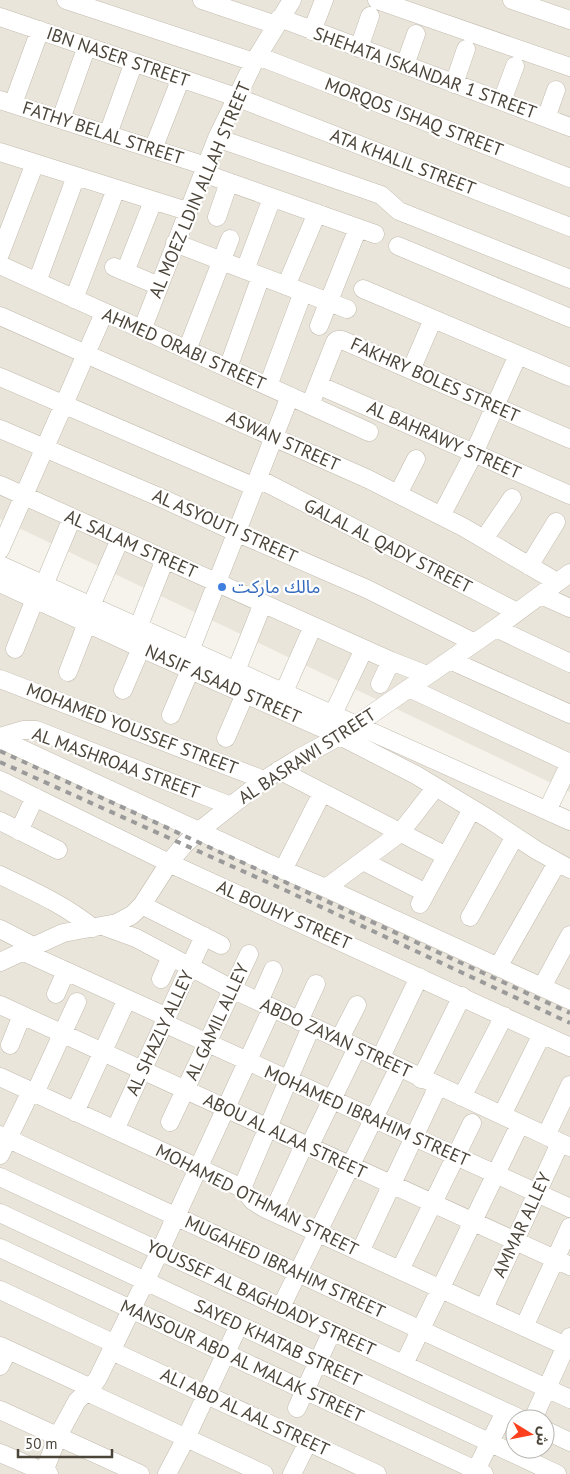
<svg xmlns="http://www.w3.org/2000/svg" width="570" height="1474" font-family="'PT Sans','Noto Sans Arabic',sans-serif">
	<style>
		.residential { fill: #eae5da; fill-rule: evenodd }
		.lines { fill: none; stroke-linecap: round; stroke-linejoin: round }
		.minor-casing { stroke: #c2bbae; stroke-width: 19 }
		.minor { stroke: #fff; stroke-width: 18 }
		.rail { stroke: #9a9a9a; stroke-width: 4; stroke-dasharray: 6 6; stroke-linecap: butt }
		.shop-dot { fill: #3f7fe0; stroke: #fff; stroke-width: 2 }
		.labels { text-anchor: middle; stroke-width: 4.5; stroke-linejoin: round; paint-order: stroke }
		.street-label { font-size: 18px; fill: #4b4439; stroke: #fff }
		.shop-label { font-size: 18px; fill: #366cbe; stroke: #fff; text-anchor: start }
	</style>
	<rect width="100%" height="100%" fill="#f6f3ec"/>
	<!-- residential -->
	<path class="residential" d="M0 0H570V792L0 519Z
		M0 567 570 822V1474H0ZM515 1419H545V1449H515Z"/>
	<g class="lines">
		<!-- minor casing -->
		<g class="minor-casing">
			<path id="minor" d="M66 0 254 62
				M202 0 276 25
				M377 0 570 67
				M512 0 570 20
				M0 17 236 97 570 227
				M280 18 570 127
				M312 31 324 0
				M359 48 370 16
				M258 56 570 178
				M405 65 416 34
				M454 84 466 49
				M0 100 206 166
				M502 101 515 66
				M13 104 40 30
				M546 118 556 90
				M61 119 87 46
				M108 134 134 62
				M217 138 381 195 399 211 570 279
				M153 149 181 78
				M0 152 187 211
				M203 173 375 234
				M217 217 229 182
				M175 243 347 309
				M398 246 570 318
				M0 254 35 163
				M0 265 369 432
				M114 267 159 286
				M245 270 272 198
				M125 272 153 201
				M37 282 76 176
				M286 286 317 213
				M363 289 570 377
				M74 299 116 189
				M0 316 368 479 463 527 557 582
				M319 326 358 228
				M142 330 217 138 254 62 292 0
				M187 350 230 239
				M228 368 261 276
				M411 370 433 319
				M0 377 255 487
				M318 385 570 495
				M268 386 303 292
				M310 405 335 342 337 340H342L570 439
				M0 429 159 497 238 533 367 589 475 643
				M259 479 517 612
				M0 485 391 661 427 675
				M398 494 416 459
				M441 516 474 453 518 355
				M484 539 512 498
				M0 550 104 313
				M0 565 570 821
				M529 566 556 522
				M0 583 141 648 340 736 416 775 489 819 536 850 570 869
				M44 585 72 518
				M541 595 570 608
				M91 606 120 539
				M138 628 165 559
				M496 628 570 663
				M15 649 35 599
				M190 651 290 396
				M450 660 570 714
				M236 671 263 603
				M68 672 87 623
				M0 679 264 780
				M380 684 391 661
				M409 688 570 763
				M123 690 141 648
				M284 692 313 626
				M333 714 364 649
				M171 715 190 670
				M0 737 23 730H36L231 806
				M226 738 245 694
				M0 739 283 870 326 888 570 1000
				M279 770 446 856
				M0 780 169 863 570 1047
				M547 811 570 763
				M0 821 58 850
				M19 831 35 797
				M363 861 426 893
				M283 870 322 793
				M0 875C33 891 65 905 93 928
				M326 888 400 833 436 787
				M420 904 472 809
				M142 905 221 945
				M470 917 515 836
				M103 926 136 938 232 989 570 1147
				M0 929 35 947
				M24 952 167 1017
				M0 962 63 933 117 923 132 915 142 905 169 863 183 846 199 831 264 780 299 758 340 736 496 628 570 573
				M498 967 557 863
				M161 979 171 957
				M542 987 570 935
				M56 994 66 971
				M259 1002 273 970
				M0 1005 570 1266
				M299 1021 316 984
				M164 1023 570 1208
				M339 1040 357 1005
				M10 1045 22 1015
				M380 1059 419 977
				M0 1077 242 1188 253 1201 264 1208 570 1348
				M421 1079 462 996
				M35 1093 77 1002
				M462 1097 504 1016
				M75 1112 127 999
				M502 1115 542 1034
				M170 1122 249 954
				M115 1130 204 936
				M0 1135 570 1399
				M546 1136 570 1085
				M309 1147 357 1048
				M0 1155 31 1091
				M0 1177 521 1419
				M242 1188 311 1027
				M273 1212 304 1145
				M0 1213 557 1474
				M0 1248 484 1474
				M360 1252 438 1086
				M400 1270 472 1123
				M0 1290 115 1344
				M281 1307 399 1067
				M484 1308 560 1143
				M524 1327 570 1227
				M0 1346 91 1388
				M112 1351 377 1474
				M404 1364 520 1124
				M0 1366 8 1350
				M87 1392 264 1474
				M297 1408 332 1331
				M0 1410 140 1474
				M533 1419 570 1337
				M545 1430 570 1442
				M0 1453 49 1474
				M43 1474 58 1436 77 1401 83 1395 91 1388 98 1378 160 1251 272 1008
				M167 1474 186 1438 239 1325
				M292 1474 308 1442
				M474 1474 505 1412"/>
		</g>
		<!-- minor -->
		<use href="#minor" class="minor"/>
		<!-- rail -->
		<path class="rail" d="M0 751 570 1013
			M0 762 287 891 570 1023"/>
	</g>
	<!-- markers -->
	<circle class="shop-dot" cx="222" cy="587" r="5"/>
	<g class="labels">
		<!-- street labels -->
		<g class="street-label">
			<text transform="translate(118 57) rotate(19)" y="6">IBN NASER STREET</text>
			<text transform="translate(425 73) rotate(20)" y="6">SHEHATA ISKANDAR 1 STREET</text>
			<text transform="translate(414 117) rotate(21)" y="6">MORQOS ISHAQ STREET</text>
			<text transform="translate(103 133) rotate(18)" y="6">FATHY BELAL STREET</text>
			<text transform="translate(403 162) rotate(21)" y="6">ATA KHALIL STREET</text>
			<text transform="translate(200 190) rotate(-67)" y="6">AL MOEZ LDIN ALLAH STREET</text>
			<text transform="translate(184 349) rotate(24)" y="6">AHMED ORABI STREET</text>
			<text transform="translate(435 380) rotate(24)" y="6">FAKHRY BOLES STREET</text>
			<text transform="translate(444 440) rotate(24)" y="6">AL BAHRAWY STREET</text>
			<text transform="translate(283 441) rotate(24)" y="6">ASWAN STREET</text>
			<text transform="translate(225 526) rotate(24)" y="6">AL ASYOUTI STREET</text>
			<text transform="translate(131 544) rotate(24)" y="6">AL SALAM STREET</text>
			<text transform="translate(388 546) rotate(27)" y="6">GALAL AL QADY STREET</text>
			<text transform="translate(223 684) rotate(24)" y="6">NASIF ASAAD STREET</text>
			<text transform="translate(132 729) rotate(21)" y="6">MOHAMED YOUSSEF STREET</text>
			<text transform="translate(307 756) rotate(-33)" y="6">AL BASRAWI STREET</text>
			<text transform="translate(116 763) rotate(20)" y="6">AL MASHROAA STREET</text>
			<text transform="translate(284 915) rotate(24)" y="6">AL BOUHY STREET</text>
			<text transform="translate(217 1022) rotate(-65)" y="6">AL GAMIL ALLEY</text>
			<text transform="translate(160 1033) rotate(-65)" y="6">AL SHAZLY ALLEY</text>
			<text transform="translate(336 1038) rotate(25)" y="6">ABDO ZAYAN STREET</text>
			<text transform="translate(367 1116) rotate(24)" y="6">MOHAMED IBRAHIM STREET</text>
			<text transform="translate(285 1136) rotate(25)" y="6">ABOU AL ALAA STREET</text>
			<text transform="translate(257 1200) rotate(27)" y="6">MOHAMED OTHMAN STREET</text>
			<text transform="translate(522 1225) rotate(-65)" y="6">AMMAR ALLEY</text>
			<text transform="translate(285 1267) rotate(25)" y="6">MUGAHED IBRAHIM STREET</text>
			<text transform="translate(261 1298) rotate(25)" y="6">YOUSSEF AL BAGHDADY STREET</text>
			<text transform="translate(278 1343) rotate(25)" y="6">SAYED KHATAB STREET</text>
			<text transform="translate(242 1361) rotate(25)" y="6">MANSOUR ABD AL MALAK STREET</text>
			<text transform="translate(245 1412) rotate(25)" y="6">ALI ABD AL AAL STREET</text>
		</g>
		<!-- shop labels -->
		<g class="shop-label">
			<text x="232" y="593">مالك ماركت</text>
		</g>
	</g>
	<!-- north arrow -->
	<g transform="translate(530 1434) rotate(100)"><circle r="24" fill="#ffffff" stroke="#b7b4b0"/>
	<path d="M0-4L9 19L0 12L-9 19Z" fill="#fc3f1d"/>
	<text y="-8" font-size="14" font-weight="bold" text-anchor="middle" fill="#4b4439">ش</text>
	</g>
	<!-- scale -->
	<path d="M18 1449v8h94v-8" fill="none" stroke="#4b4439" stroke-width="2.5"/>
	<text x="25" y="1449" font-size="15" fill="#4b4439" stroke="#ffffff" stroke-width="4" paint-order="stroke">50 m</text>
</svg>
